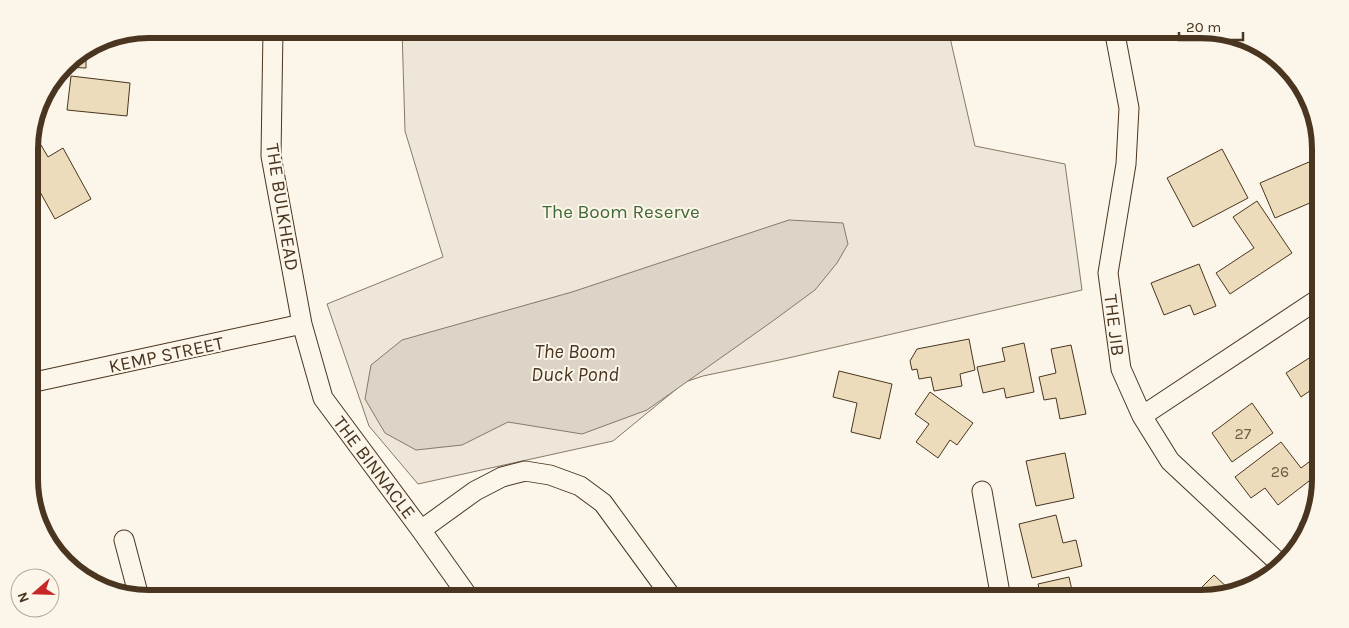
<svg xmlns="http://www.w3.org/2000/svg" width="1349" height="628" font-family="Karla,sans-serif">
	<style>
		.green { fill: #ede6d9; stroke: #887966 }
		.water { fill: #dcd4c6; stroke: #887966 }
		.building { fill: #ecdcbc; stroke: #4a3520 }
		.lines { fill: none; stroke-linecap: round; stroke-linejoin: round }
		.street-casing { stroke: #4a3520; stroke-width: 21 }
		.street { stroke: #fbf6e9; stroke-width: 19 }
		.labels { text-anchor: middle; stroke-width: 4; stroke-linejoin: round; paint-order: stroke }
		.number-label { font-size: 16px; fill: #725f47 }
		.street-label { font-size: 19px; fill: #4a3520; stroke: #fbf6e9 }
		.park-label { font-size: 19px; fill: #436837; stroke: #fbf6e9 }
		.water-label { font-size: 20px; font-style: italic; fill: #4a3520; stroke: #fbf6e9 }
		.rim { fill: none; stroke: #4a3520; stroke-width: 6 }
	</style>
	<rect width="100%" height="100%" fill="#fbf6e9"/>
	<!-- green -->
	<path class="green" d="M402 29H948L975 146 1065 164 1082 290 784 359 703 376 685 382 613 441 418 484 369 426 327 304 443 257 405 131Z"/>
	<!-- water -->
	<path class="water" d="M789 220 843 223 848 244 837 263 815 290 770 323 647 410 582 434 508 422 462 445 416 450 385 433 365 399 371 365 402 340 572 292Z"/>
	<!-- building -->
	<path class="building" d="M86 48V68L63 67 69 59Z
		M71 76 130 83 127 116 67 110Z
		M41 145 48 157 63 148 91 199 55 219 29 172V152Z
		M1222 149 1248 198 1193 227 1167 178Z
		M1309 162 1319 187V199L1275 218 1260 183Z
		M1257 201 1292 253 1230 294 1216 273 1254 248 1233 217Z
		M1199 264 1216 306 1194 315 1190 305 1164 315 1151 283Z
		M969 339 975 370 960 374 962 386 934 391 931 377 919 379 917 369 912 370 910 361 917 349Z
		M1024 343 1034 392 1006 398 1004 388 983 393 977 367 1005 361 1002 348Z
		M1071 345 1086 414 1060 419 1056 398 1044 400 1039 377 1056 373 1051 349Z
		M1320 351V384L1301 397 1286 373Z
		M839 371 892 384 880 439 851 432 857 403 833 397Z
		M930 392 973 423 957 445 950 440 938 458 916 442 929 424 915 414Z
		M1252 403 1273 433 1232 462 1212 433Z
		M1281 442 1301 468 1309 462 1318 474 1278 505 1265 488 1251 498 1235 477Z
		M1065 453 1074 498 1036 506 1026 461Z
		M1315 506 1311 526 1307 531 1299 524Z
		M1056 515 1063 543 1076 540 1082 566 1032 578 1019 524Z
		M1214 575 1231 591 1208 599H1190Z
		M1069 577 1074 599H1041L1038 584Z"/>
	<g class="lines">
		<!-- street casing -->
		<g class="street-casing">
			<path id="street" d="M273 29 271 156 302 324 323 398 421 530 470 599
				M1114 29 1129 108 1126 164 1108 273 1121 369 1142 416 1170 461 1280 564
				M30 383 302 324
				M1142 416 1320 298
				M982 491 1001 599
				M421 530 475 491 502 477 525 471 550 475 580 486 603 503 673 599
				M124 540 139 597"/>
		</g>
		<!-- street -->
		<use href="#street" class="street"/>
	</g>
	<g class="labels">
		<!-- number labels -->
		<g class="number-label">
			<text x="1243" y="439">27</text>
			<text x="1280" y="477">26</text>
		</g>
		<!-- street labels -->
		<g class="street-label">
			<text transform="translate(283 207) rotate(81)" y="7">THE BULKHEAD</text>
			<text transform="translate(1115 325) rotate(83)" y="7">THE JIB</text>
			<text transform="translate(166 354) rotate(-12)" y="7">KEMP STREET</text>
			<text transform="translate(375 467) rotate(53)" y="7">THE BINNACLE</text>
		</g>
		<!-- park labels -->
		<g class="park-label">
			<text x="621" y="218">The Boom Reserve</text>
		</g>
		<!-- water labels -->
		<g class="water-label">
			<text x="575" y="358">The Boom<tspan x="575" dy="23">Duck Pond</tspan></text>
		</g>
	</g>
	<!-- crop -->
	<path d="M0 0H1349V628H0ZM149 38H1201A111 111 0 0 1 1312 149V479A111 111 0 0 1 1201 590H149A111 111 0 0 1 38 479V149A111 111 0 0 1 149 38Z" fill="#fbf6e9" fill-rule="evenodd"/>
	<path class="rim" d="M149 38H1201A111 111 0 0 1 1312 149V479A111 111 0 0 1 1201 590H149A111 111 0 0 1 38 479V149A111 111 0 0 1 149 38Z"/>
	<!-- north arrow -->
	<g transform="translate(35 593) rotate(250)"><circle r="24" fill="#fbf6e9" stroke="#b4a999"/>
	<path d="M0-4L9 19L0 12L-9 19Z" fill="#c62828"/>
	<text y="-8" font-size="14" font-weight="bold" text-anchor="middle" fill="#4a3520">N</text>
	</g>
	<!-- scale -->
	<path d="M1179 32v8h64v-8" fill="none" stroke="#4a3520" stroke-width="2.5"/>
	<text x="1186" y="32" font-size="15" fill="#4a3520" stroke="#fbf6e9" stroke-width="4" paint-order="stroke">20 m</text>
</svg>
